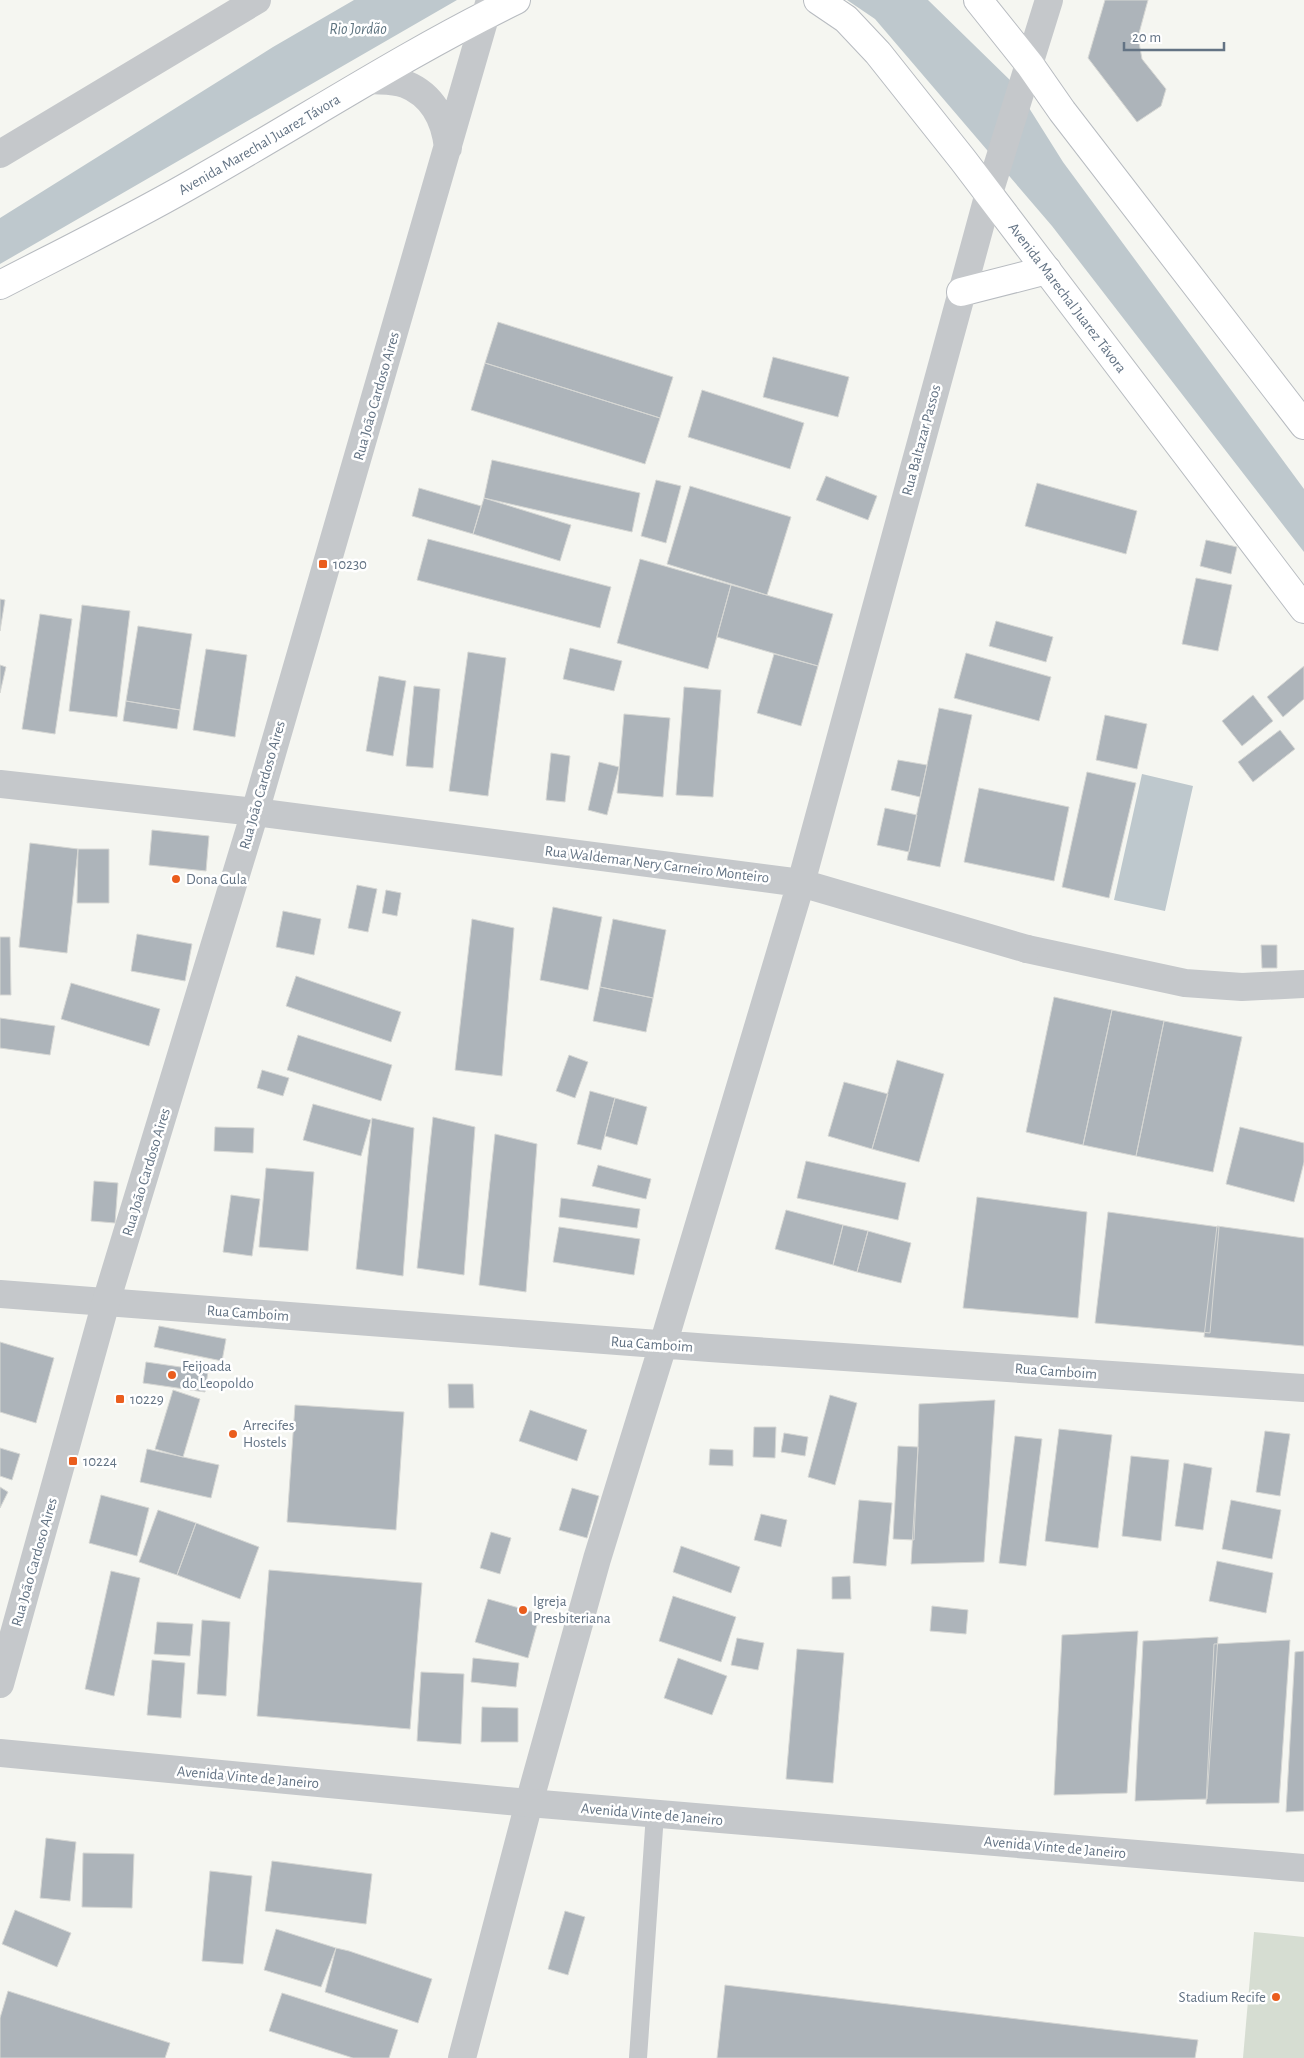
<svg xmlns="http://www.w3.org/2000/svg" width="1304" height="2058" font-family="'Alegreya Sans',sans-serif">
	<style>
		.green { fill: #d6ddd2 }
		.water { fill: #bec8cd }
		.building { fill: #adb4ba; stroke: #d6d7d4 }
		.lines { fill: none; stroke-linecap: round; stroke-linejoin: round }
		.secondary-casing { stroke: #b7bbc0; stroke-width: 30 }
		.service { stroke: #c5c8cb; stroke-width: 18 }
		.pedestrian { stroke: #c5c8cb; stroke-width: 28 }
		.minor { stroke: #c5c8cb; stroke-width: 28 }
		.tertiary { stroke: #c5c8cb; stroke-width: 28 }
		.secondary { stroke: #fff; stroke-width: 28 }
		.poi-dot { fill: #ea5d1d; stroke: #fff; stroke-width: 2 }
		.labels { text-anchor: middle; stroke-width: 5; stroke-linejoin: round; paint-order: stroke }
		.street-label { font-size: 15px; fill: #637384; stroke: #fff }
		.poi-label { font-size: 15px; fill: #637384; stroke: #fff; text-anchor: start }
		.water-label { font-size: 16px; font-style: italic; fill: #5f7581; stroke: #fff }
	</style>
	<rect width="100%" height="100%" fill="#f5f6f1"/>
	<!-- green -->
	<path class="green" d="M1254 1932 1304 1937V2058H1243Z"/>
	<!-- water -->
	<path class="water" d="M354 0H457L0 264V218L273 47Z
		M847 0H928L1014 84 1063 162 1304 489V552L1052 226 875 19Z
		M1142 774 1193 786 1165 911 1114 900Z"/>
	<!-- building -->
	<path class="building" d="M1105 0H1148L1138 37 1142 59 1166 89 1161 106 1137 122 1088 58Z
		M498 322 673 377 660 418 485 363Z
		M773 357 849 377 838 417 763 397Z
		M485 363 660 418 645 464 471 410Z
		M702 390 804 423 790 469 688 437Z
		M492 460 640 493 632 532 484 498Z
		M826 476 877 496 868 520 816 500Z
		M656 480 681 486 666 543 641 536Z
		M1037 483 1137 511 1126 554 1025 526Z
		M690 486 791 517 767 595 667 564Z
		M419 488 481 506 473 534 412 516Z
		M484 498 571 525 560 561 473 534Z
		M428 539 611 587 600 628 417 580Z
		M1206 540 1237 547 1231 574 1200 566Z
		M640 559 731 585 708 669 617 643Z
		M1196 578 1232 585 1218 651 1182 644Z
		M731 585 833 614 818 666 717 637Z
		M0 599 5 600 0 631Z
		M82 605 130 611 117 717 69 711Z
		M40 614 72 619 55 734 22 729Z
		M996 621 1053 637 1046 662 989 646Z
		M138 626 192 634 180 710 126 701Z
		M570 648 622 661 614 691 563 679Z
		M206 649 247 655 235 737 193 730Z
		M468 652 506 658 488 796 449 791Z
		M966 653 1051 677 1039 721 954 698Z
		M774 654 818 666 801 726 757 713Z
		M0 665 6 667 0 693Z
		M1304 666V699L1283 717 1267 697Z
		M379 676 406 681 393 756 366 751Z
		M414 686 440 689 433 768 406 766Z
		M684 687 721 690 713 797 676 795Z
		M1253 695 1273 721 1242 746 1222 721Z
		M126 701 180 710 177 729 123 721Z
		M939 708 972 715 940 867 907 860Z
		M624 714 670 718 663 797 617 793Z
		M1105 715 1147 724 1137 769 1096 760Z
		M1280 730 1295 749 1253 782 1238 762Z
		M551 753 570 756 565 802 546 800Z
		M898 760 927 765 920 797 891 790Z
		M599 762 619 767 607 815 588 810Z
		M1087 772 1136 783 1109 898 1062 887Z
		M979 788 1069 807 1054 881 964 862Z
		M885 808 917 815 909 852 877 845Z
		M152 830 209 836 206 871 149 865Z
		M30 843 78 849 67 953 19 947Z
		M78 849H109V903H77Z
		M357 885 377 889 368 932 348 928Z
		M386 890 401 893 397 916 382 913Z
		M553 907 602 917 588 990 540 980Z
		M283 911 321 919 314 955 276 947Z
		M472 919 514 928 502 1076 455 1070Z
		M613 919 666 930 653 998 600 987Z
		M137 934 192 944 185 981 131 971Z
		M0 937H10L11 995H0Z
		M1261 945H1277V968H1262Z
		M296 976 401 1012 391 1042 286 1006Z
		M71 983 160 1009 149 1046 61 1019Z
		M600 987 653 998 646 1032 593 1021Z
		M1054 997 1112 1010 1083 1145 1026 1132Z
		M1112 1010 1164 1021 1136 1156 1083 1145Z
		M0 1018 55 1026 50 1055 0 1048Z
		M1164 1021 1242 1037 1213 1172 1136 1156Z
		M298 1035 392 1065 381 1101 287 1070Z
		M569 1055 588 1062 575 1098 556 1091Z
		M897 1060 944 1074 919 1162 872 1149Z
		M262 1070 289 1078 283 1096 257 1088Z
		M844 1082 888 1094 872 1149 828 1136Z
		M590 1091 615 1098 601 1150 577 1144Z
		M615 1098 647 1107 637 1145 605 1136Z
		M313 1104 371 1120 361 1156 303 1140Z
		M433 1117 475 1127 464 1275 417 1268Z
		M372 1118 414 1128 403 1276 356 1269Z
		M215 1127 254 1128 253 1153 214 1151Z
		M1240 1127 1304 1143V1162L1294 1202 1226 1184Z
		M495 1134 537 1144 526 1292 479 1285Z
		M806 1161 906 1183 898 1220 797 1198Z
		M598 1165 651 1179 646 1199 592 1186Z
		M266 1168 314 1172 308 1251 259 1247Z
		M94 1181 118 1183 115 1223 91 1221Z
		M231 1195 260 1199 252 1256 223 1252Z
		M977 1197 1087 1212 1078 1318 963 1308Z
		M561 1198 640 1209 637 1228 559 1217Z
		M786 1210 843 1225 833 1265 775 1249Z
		M1108 1212 1219 1227 1210 1333 1095 1323Z
		M843 1225 868 1231 857 1272 833 1265Z
		M1217 1226 1304 1238V1346L1204 1337Z
		M559 1227 640 1239 634 1275 553 1262Z
		M868 1231 911 1243 901 1283 857 1272Z
		M159 1326 226 1339 222 1361 154 1347Z
		M0 1342 54 1358 36 1423 0 1412Z
		M146 1362 208 1371 205 1392 143 1383Z
		M448 1384H473L474 1408H449Z
		M173 1390 200 1399 183 1457 155 1449Z
		M830 1395 857 1403 835 1485 808 1477Z
		M995 1400 984 1562 911 1564 918 1447 919 1404Z
		M295 1405 404 1412 396 1530 287 1522Z
		M530 1410 587 1430 577 1461 519 1441Z
		M754 1427H776L775 1458 753 1457Z
		M1059 1429 1112 1435 1098 1548 1045 1541Z
		M1265 1431 1290 1434 1280 1496 1256 1492Z
		M784 1433 808 1437 805 1456 781 1452Z
		M1015 1436 1042 1439 1026 1566 999 1563Z
		M898 1446 918 1447 914 1540 893 1539Z
		M0 1448 20 1454 12 1480 0 1476Z
		M147 1449 219 1465 211 1498 140 1482Z
		M710 1449 733 1450V1466L709 1465Z
		M1131 1456 1169 1460 1161 1541 1122 1536Z
		M1184 1463 1212 1468 1203 1530 1175 1526Z
		M0 1487 8 1492 0 1508Z
		M572 1488 599 1496 587 1538 559 1530Z
		M101 1495 149 1508 137 1556 89 1543Z
		M859 1500 892 1503 886 1566 853 1563Z
		M1231 1500 1281 1510 1272 1559 1222 1549Z
		M158 1510 196 1523 177 1575 139 1562Z
		M761 1514 787 1520 781 1547 754 1540Z
		M196 1523 259 1547 240 1599 177 1575Z
		M491 1532 511 1538 500 1574 480 1568Z
		M681 1546 740 1567 731 1593 673 1572Z
		M1217 1561 1273 1573 1266 1613 1209 1601Z
		M269 1570 422 1583 410 1729 257 1716Z
		M111 1571 140 1578 114 1696 85 1689Z
		M850 1576 851 1599H832V1577Z
		M673 1596 736 1617 721 1662 659 1641Z
		M488 1599 540 1614 528 1658 475 1642Z
		M932 1606 968 1610 966 1634 930 1631Z
		M202 1620 230 1622 226 1696 197 1694Z
		M157 1622 193 1624 190 1656 154 1654Z
		M1138 1631 1127 1793 1054 1795 1062 1635Z
		M1218 1637 1207 1799 1135 1801 1143 1641Z
		M737 1638 764 1643 758 1670 731 1665Z
		M1290 1640 1279 1803 1206 1804 1214 1644Z
		M797 1649 844 1653 833 1783 786 1779Z
		M1304 1651V1811L1286 1812 1295 1652Z
		M473 1658 519 1663 516 1687 471 1682Z
		M678 1658 727 1676 712 1715 664 1698Z
		M152 1660 185 1663 181 1718 147 1715Z
		M421 1672 464 1674 461 1744 417 1741Z
		M482 1707 518 1708V1742H481Z
		M46 1838 76 1842 70 1901 40 1898Z
		M83 1853 134 1854 132 1908 82 1907Z
		M272 1861 372 1874 366 1924 265 1911Z
		M210 1871 252 1876 243 1964 202 1961Z
		M15 1910 71 1933 57 1967 2 1944Z
		M565 1911 585 1917 568 1975 548 1969Z
		M276 1929 336 1948 321 1987 264 1970Z
		M336 1948 349 1951 432 1979 418 2023 325 1992Z
		M725 1985 1198 2040 1195 2058H717Z
		M8 1991 170 2043 165 2058H0V2018Z
		M282 1993 398 2030 389 2058H353L269 2031Z"/>
	<g class="lines">
		<!-- secondary casing -->
		<g class="secondary-casing">
			<g id="secondary">
				<path id="s1" d="M818 0 846 19 878 53 963 160 1304 609"/>
				<path d="M978 0 1030 65 1062 111 1304 425"/>
				<path id="s2" d="M0 285C66 251 133 218 197 181 303 121 407 53 516 0"/>
				<path d="M961 292 1047 270"/>
			</g>
		</g>
		<!-- service -->
		<path class="service" d="M638 2058 655 1814"/>
		<!-- pedestrian -->
		<path class="pedestrian" d="M1027 949 1185 983 1242 987 1304 984"/>
		<!-- minor -->
		<path class="minor" d="M0 154 257 0
			M255 812 801 883 1027 949
			M0 1294 710 1348 1304 1388
			M462 2058 529 1803 597 1559 663 1345 801 883 989 193"/>
		<!-- tertiary -->
		<path class="tertiary" d="M370 80C381 81 394 80 405 84 433 95 445 120 448 148
			M989 193 1049 0
			M0 784 255 812
			M0 1684 106 1302 255 812 490 0
			M0 1753 529 1803 1304 1868"/>
		<!-- secondary -->
		<use href="#secondary" class="secondary"/>
	</g>
	<!-- markers -->
	<g class="poi-dot">
		<rect x="318" y="559" width="10" height="10" rx="2.5"/>
		<circle cx="176" cy="879" r="5"/>
		<circle cx="172" cy="1375" r="5"/>
		<rect x="115" y="1394" width="10" height="10" rx="2.5"/>
		<circle cx="233" cy="1434" r="5"/>
		<rect x="68" y="1456" width="10" height="10" rx="2.5"/>
		<circle cx="523" cy="1610" r="5"/>
		<circle cx="1276" cy="1997" r="5"/>
	</g>
	<g class="labels">
		<!-- street labels -->
		<g class="street-label">
			<text dy="5" stroke="none"><textPath href="#s2" startOffset="295">Avenida Marechal Juarez Távora</textPath></text>
			<text dy="5" stroke="none"><textPath href="#s1" startOffset="390">Avenida Marechal Juarez Távora</textPath></text>
			<text transform="translate(376 396) rotate(-74)" y="5">Rua João Cardoso Aires</text>
			<text transform="translate(921 440) rotate(-75)" y="5">Rua Baltazar Passos</text>
			<text transform="translate(262 785) rotate(-74)" y="5">Rua João Cardoso Aires</text>
			<text transform="translate(657 864) rotate(7)" y="5">Rua Waldemar Nery Carneiro Monteiro</text>
			<text transform="translate(146 1172) rotate(-73)" y="5">Rua João Cardoso Aires</text>
			<text transform="translate(248 1313) rotate(4)" y="5">Rua Camboim</text>
			<text transform="translate(652 1344) rotate(4)" y="5">Rua Camboim</text>
			<text transform="translate(1056 1371) rotate(4)" y="5">Rua Camboim</text>
			<text transform="translate(34 1562) rotate(-74)" y="5">Rua João Cardoso Aires</text>
			<text transform="translate(248 1777) rotate(5)" y="5">Avenida Vinte de Janeiro</text>
			<text transform="translate(652 1814) rotate(5)" y="5">Avenida Vinte de Janeiro</text>
			<text transform="translate(1055 1847) rotate(5)" y="5">Avenida Vinte de Janeiro</text>
		</g>
		<!-- poi labels -->
		<g class="poi-label">
			<text x="333" y="569">10230</text>
			<text x="186" y="884">Dona Gula</text>
			<text x="182" y="1371">Feijoada<tspan x="182" dy="17">do Leopoldo</tspan></text>
			<text x="130" y="1404">10229</text>
			<text x="243" y="1430">Arrecifes<tspan x="243" dy="17">Hostels</tspan></text>
			<text x="83" y="1466">10224</text>
			<text x="533" y="1606">Igreja<tspan x="533" dy="17">Presbiteriana</tspan></text>
			<text x="1266" y="2002" text-anchor="end">Stadium Recife</text>
		</g>
		<!-- water labels -->
		<g class="water-label">
			<text x="358" y="34">Rio Jordão</text>
		</g>
	</g>
	<!-- scale -->
	<path d="M1124 42v8h100v-8" fill="none" stroke="#637384" stroke-width="2.5"/>
	<text x="1132" y="42" font-size="15" fill="#637384" stroke="#ffffff" stroke-width="4" paint-order="stroke">20 m</text>
</svg>
